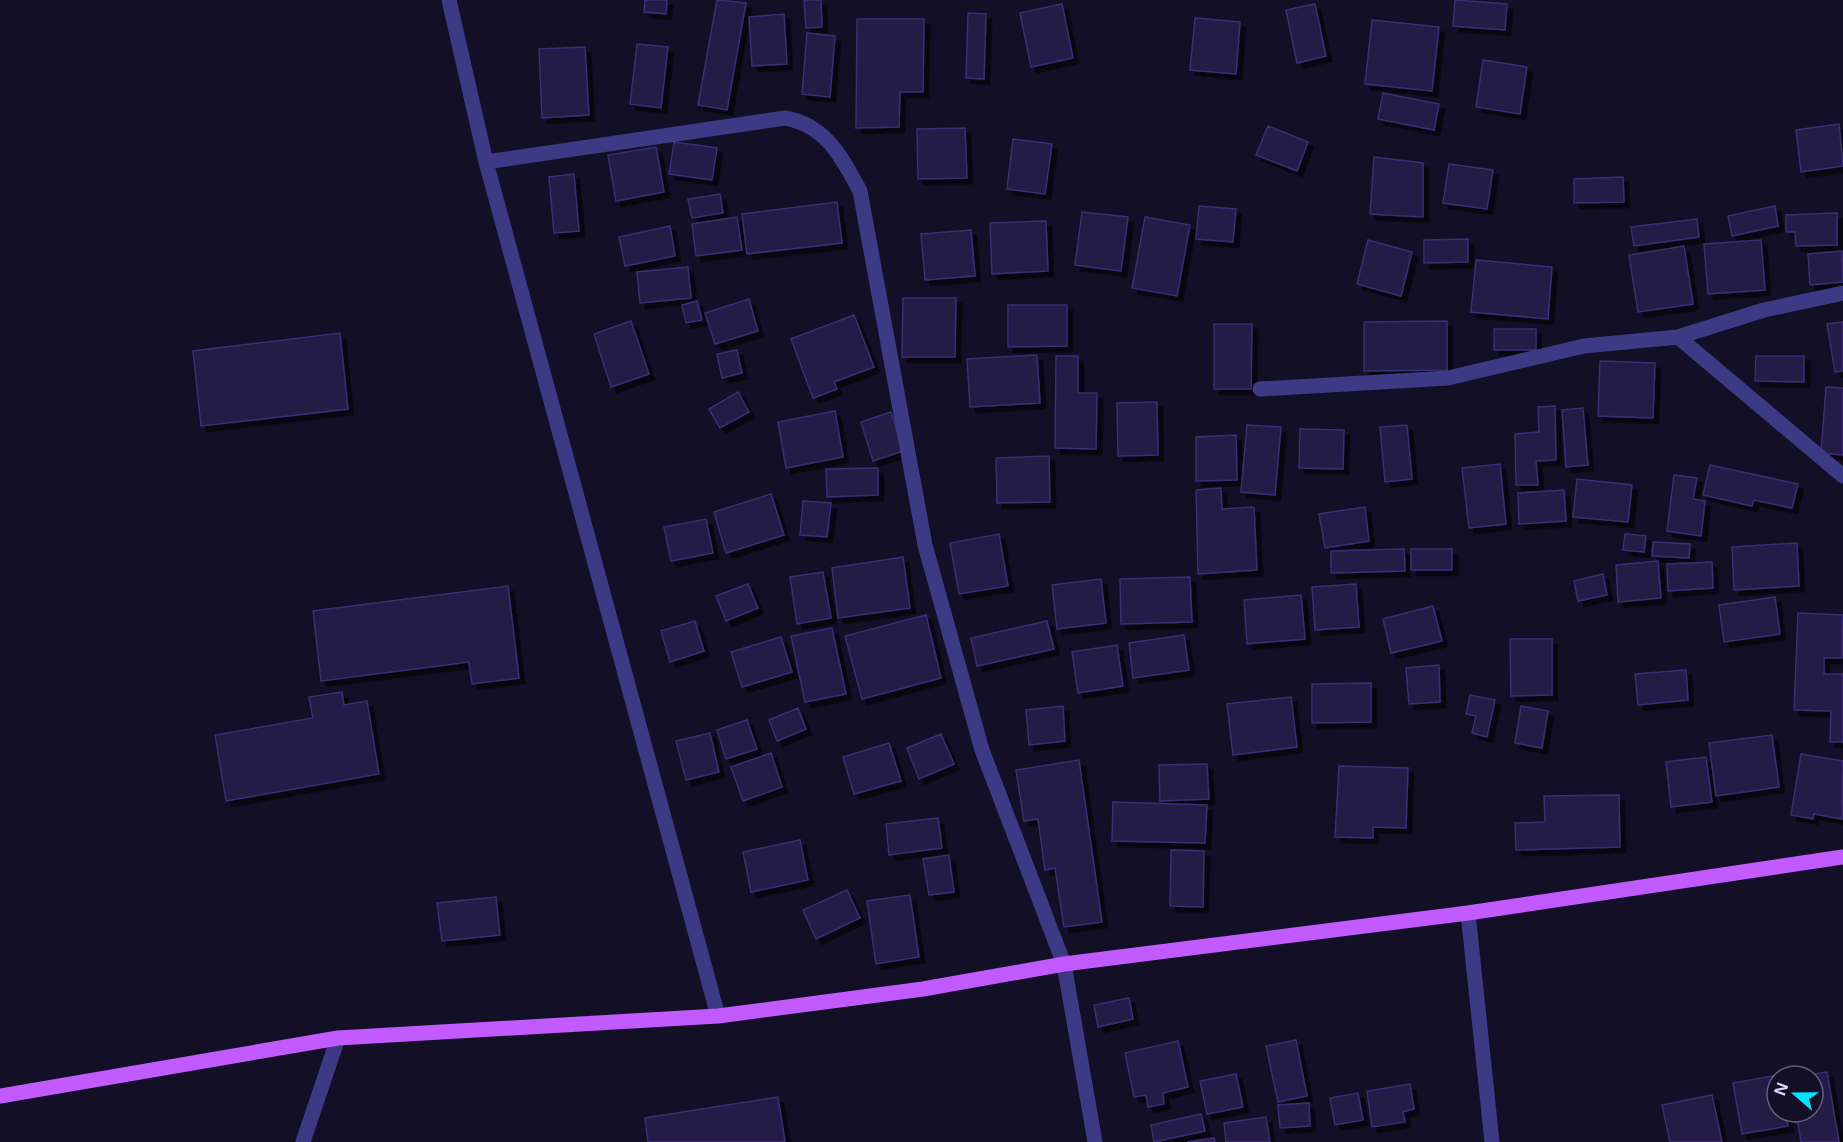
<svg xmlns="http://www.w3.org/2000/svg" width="1843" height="1142" font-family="'Open Sans',sans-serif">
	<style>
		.building { fill: #241b47; stroke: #3b2d73; stroke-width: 1.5; filter: url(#shadow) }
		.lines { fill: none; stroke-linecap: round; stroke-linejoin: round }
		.minor { stroke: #3d3a85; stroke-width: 15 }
		.major { stroke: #c25bff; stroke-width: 15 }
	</style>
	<defs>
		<filter id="shadow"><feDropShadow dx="5.5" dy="5.5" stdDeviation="0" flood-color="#0009"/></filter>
	</defs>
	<rect width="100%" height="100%" fill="#130f26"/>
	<!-- building -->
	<path class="building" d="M645 0H667L666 14 644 12Z
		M717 0 746 3 727 110 698 105Z
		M804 0H821L822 27 806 28Z
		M1455 0 1507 4 1505 30 1453 26Z
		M1062 4 1073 58 1031 67 1020 13Z
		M1315 4 1326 56 1297 63 1286 10Z
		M968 13 986 14 984 79 966 78Z
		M784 14 787 64 752 66 749 17Z
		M1195 18 1240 22 1236 74 1190 70Z
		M857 19H924L923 92H900L899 127 856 128Z
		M1372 20 1439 27 1432 91 1365 84Z
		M807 33 835 36 830 97 802 94Z
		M637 44 668 47 661 108 630 104Z
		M585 47 589 115 542 118 539 49Z
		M1483 60 1527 67 1520 114 1476 107Z
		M1383 93 1439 104 1434 130 1378 119Z
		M1839 124 1843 166 1801 172 1796 130Z
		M1268 126 1308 142 1297 171 1256 155Z
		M965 128 967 178 918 179 917 129Z
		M1013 139 1052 144 1045 194 1007 189Z
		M674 142 717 148 712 180 669 174Z
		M656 147 664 192 616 201 608 155Z
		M1374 157 1423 163V217L1370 214Z
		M1449 164 1493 170 1487 209 1443 203Z
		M574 174 579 231 554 233 549 177Z
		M1623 177 1624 202 1574 203V179Z
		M720 194 723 213 692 218 688 199Z
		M837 202 842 243 747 254 742 214Z
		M1199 206 1236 209 1233 242 1196 239Z
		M1775 206 1778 226 1732 236 1728 216Z
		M1082 212 1128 217 1121 271 1075 265Z
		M1837 213V245L1796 246 1795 232H1786V215Z
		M737 217 742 250 696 256 692 224Z
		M1145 217 1190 225 1177 296 1132 288Z
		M1697 219 1699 237 1634 246 1631 227Z
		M1046 221 1048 271 992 274 990 223Z
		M670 226 675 256 625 266 619 237Z
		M971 230 975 276 925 280 921 234Z
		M1468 239V262L1424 263V240Z
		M1368 240 1412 252 1401 296 1357 284Z
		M1761 240 1765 290 1708 294 1704 244Z
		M1684 246 1693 304 1638 312 1629 255Z
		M1842 251 1843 282 1810 285 1808 254Z
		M1476 260 1552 267 1548 319 1471 312Z
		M688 267 691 298 640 303 637 272Z
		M903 298H956L955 357H902Z
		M749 299 758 331 715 344 705 313Z
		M697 301 702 320 686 323 682 305Z
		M1008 305H1067V346L1008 347Z
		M854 315 874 367 834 382 837 389 813 398 791 339Z
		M631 321 649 374 611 387 594 334Z
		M1447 321V370L1364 371V322Z
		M1843 322V371L1835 372 1827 324Z
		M1214 324H1252L1251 389H1214Z
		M1494 329H1536V350H1494Z
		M340 333 348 409 201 426 193 351Z
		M737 350 742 373 722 378 717 354Z
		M1037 355 1040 403 970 407 967 359Z
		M1056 356H1078V393H1097L1096 449 1055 448Z
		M1756 356H1804V382L1755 381Z
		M1600 361 1655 363 1653 418 1598 416Z
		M1826 387 1843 388V455L1821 453Z
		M738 392 749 412 720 428 709 409Z
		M1157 402 1158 455 1118 456 1117 403Z
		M1555 406 1556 460 1536 461 1538 485H1516L1515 434 1539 432 1538 407Z
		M1583 408 1588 465 1566 467 1562 410Z
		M835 411 843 457 786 468 778 422Z
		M891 412 903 451 873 461 861 422Z
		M1247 425 1281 427 1275 495 1241 492Z
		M1407 425 1412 479 1385 482 1380 427Z
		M1300 429 1344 430 1343 469 1299 468Z
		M1236 435 1237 480 1196 481V437Z
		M1049 456 1050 502 997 503 996 458Z
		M1500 464 1506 524 1469 528 1462 468Z
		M1710 465 1798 484 1792 508 1754 500 1752 506 1703 495Z
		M878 468V495L827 497 826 469Z
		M1674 475 1697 478 1693 499 1705 501 1701 536 1667 531Z
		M1577 479 1632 485 1628 522 1573 517Z
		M1221 488 1222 509 1254 507 1257 570 1198 574 1196 490Z
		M1564 490 1566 521 1519 524 1518 493Z
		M771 494 784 535 726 553 714 512Z
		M803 501 831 503 827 537 800 535Z
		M1365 507 1369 541 1325 548 1319 514Z
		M706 519 713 553 671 561 664 527Z
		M999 534 1008 586 959 594 950 543Z
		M1625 534 1646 536 1644 552 1623 550Z
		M1653 542 1690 544 1689 558 1652 556Z
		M1797 543 1799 586 1734 590 1732 547Z
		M1404 549 1405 571 1331 573V551Z
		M1411 549H1452V570H1411Z
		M903 557 910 608 838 618 832 568Z
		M1658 561 1661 598 1618 602 1616 565Z
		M1712 562 1713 588 1668 591 1667 564Z
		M823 572 831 618 797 624 790 577Z
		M1603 574 1607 595 1578 601 1574 581Z
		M1190 577 1192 622 1121 624 1120 579Z
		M1101 579 1106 623 1057 629 1052 585Z
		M748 584 758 608 726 621 716 596Z
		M1356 584 1359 627 1315 630 1312 587Z
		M508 586 519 678 472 684 469 662 321 681 313 611Z
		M1301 595 1305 639 1247 644 1244 600Z
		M1775 597 1780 634 1724 642 1719 605Z
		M1433 606 1442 641 1391 653 1383 619Z
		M1798 613 1843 615 1842 658H1824V674H1843V742H1830L1831 711 1794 710Z
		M926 615 941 678 862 699 845 636Z
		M695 621 704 651 670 662 661 631Z
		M1047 621 1054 649 977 666 971 638Z
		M832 628 846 694 805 702 791 636Z
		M1184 635 1189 670 1133 678 1129 643Z
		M781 637 792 672 742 687 731 652Z
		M1510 639H1552V695L1511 696Z
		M1117 645 1123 686 1078 693 1072 652Z
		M1439 665 1440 702 1409 704 1406 668Z
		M1686 670 1688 700 1638 705 1635 674Z
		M1371 683V722L1312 723V684Z
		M342 692 344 705 367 701 379 774 226 801 215 735 313 718 309 697Z
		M1470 695 1495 700 1487 737 1472 733 1476 716 1466 714Z
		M1291 697 1297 747 1233 755 1227 704Z
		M1063 706 1065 741 1029 745 1026 710Z
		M1521 706 1548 711 1542 748 1515 743Z
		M798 708 806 729 777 741 769 720Z
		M747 720 757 749 726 759 717 730Z
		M710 733 719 772 686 780 676 741Z
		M941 734 954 764 919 779 907 748Z
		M1772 735 1779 787 1716 796 1709 743Z
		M889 743 901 781 854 794 843 757Z
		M771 753 782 787 743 801 731 767Z
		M1801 754 1843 761 1842 819 1814 814 1813 819 1791 815Z
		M1706 757 1712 802 1671 807 1666 762Z
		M1079 760 1102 922 1064 927 1055 868 1045 870 1038 819 1024 821 1016 770Z
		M1207 764 1209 799 1160 801 1159 765Z
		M1339 766 1408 768 1406 828 1373 827V838L1335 837Z
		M1619 795 1620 847 1516 850 1515 823 1545 822 1544 796Z
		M1113 802 1207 805 1205 843 1112 841Z
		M938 818 942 848 889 855 886 824Z
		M800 840 808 880 751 892 743 852Z
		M1171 850 1204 851 1203 907 1170 906Z
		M949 855 954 892 929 895 923 859Z
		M847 890 860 918 816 939 803 910Z
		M910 895 919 957 876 964 867 901Z
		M496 897 500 935 442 941 437 903Z
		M1129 998 1133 1019 1098 1027 1094 1005Z
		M1296 1040 1307 1096 1278 1102 1266 1046Z
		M1178 1041 1188 1087 1163 1093 1164 1104 1148 1107 1146 1095 1134 1097 1125 1053Z
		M1827 1072 1839 1142H1801L1796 1112H1813V1076H1801Z
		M1236 1074 1243 1107 1207 1114 1200 1081Z
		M1779 1075 1777 1076V1112H1785L1788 1126 1742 1134 1733 1083Z
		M1410 1084 1414 1109 1403 1112 1405 1122 1372 1127 1367 1091Z
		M1358 1093 1363 1120 1335 1125 1330 1098Z
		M1712 1095 1722 1142H1670L1662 1105Z
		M778 1097 785 1142H648L645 1118Z
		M1309 1103 1310 1126 1280 1128 1278 1105Z
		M1201 1114 1205 1131 1154 1142 1151 1125Z
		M1266 1117 1270 1142H1226L1224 1123Z
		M1214 1138 1215 1142H1187Z"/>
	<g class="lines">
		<!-- minor -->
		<path class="minor" d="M449 0 486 162 718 1016
			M486 162 785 118C826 125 842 158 860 191L925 545 982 750 1064 964 1095 1142
			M1678 337 1843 476
			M1260 389 1448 378 1584 346 1678 337 1764 310 1843 293
			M1468 913 1492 1142
			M303 1142 338 1038"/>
		<!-- major -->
		<path class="major" d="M0 1096 338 1038 718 1016 923 989 1064 964 1468 913 1843 857"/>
	</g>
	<!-- north arrow -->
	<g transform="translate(1795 1094) rotate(290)"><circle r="28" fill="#130f26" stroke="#625e7d" stroke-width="1.5"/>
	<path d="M0-4.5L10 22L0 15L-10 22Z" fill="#00e5ff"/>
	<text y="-9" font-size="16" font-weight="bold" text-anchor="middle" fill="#d9d4ff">N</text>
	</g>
</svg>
